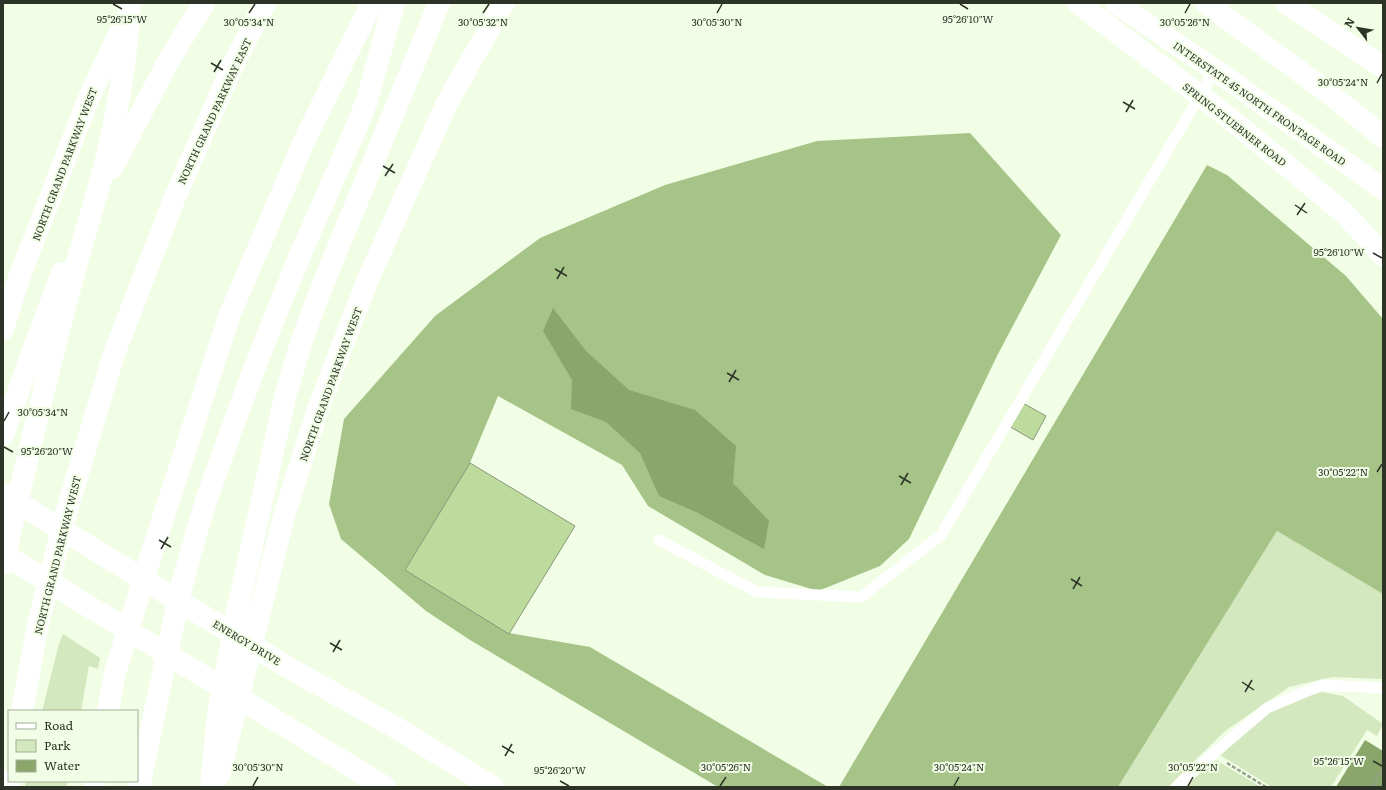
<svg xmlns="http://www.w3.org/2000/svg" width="1386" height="790" font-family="Literata,serif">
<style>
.green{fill:#d3e8be}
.forest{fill:#a7c488}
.water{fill:#8aa66b}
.building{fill:#bedb9e;stroke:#889679}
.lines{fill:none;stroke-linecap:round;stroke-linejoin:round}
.path{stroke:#97a18e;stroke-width:2.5;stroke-dasharray:4 2;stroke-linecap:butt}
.lane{stroke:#fff;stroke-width:11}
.secondary{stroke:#fff;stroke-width:22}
.highway{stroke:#fff;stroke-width:22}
.ticks{fill:none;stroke:#2d3327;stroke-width:1.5}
.labels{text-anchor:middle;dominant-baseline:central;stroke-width:4;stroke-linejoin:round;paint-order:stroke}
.street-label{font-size:10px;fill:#2d3327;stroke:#f1fee5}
.ticks-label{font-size:10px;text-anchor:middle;fill:#2d3327;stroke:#f1fee5;stroke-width:4;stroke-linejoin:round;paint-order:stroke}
</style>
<rect width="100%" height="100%" fill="#f1fee5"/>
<!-- green -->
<path class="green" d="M1277,531L1383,594V679L1332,677L1289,687L1225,731L1168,787H1118Z
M63,634L100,658L98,669L89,666L81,711H42L59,644Z
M1322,692L1343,696L1383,724L1377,736L1367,730L1331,787H1272L1220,755L1268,713L1296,699Z
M1216,760L1261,787H1186L1190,782Z
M26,781H68L66,787H25Z"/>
<!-- forest -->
<path class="forest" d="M970,133L1061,235L997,356L909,539L880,566L818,591L765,575L648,506L622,465L498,396L470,463L405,570L509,633L590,647L828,787H718L470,640L426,611L341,539L329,504L344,419L435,316L540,238L665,185L817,141Z
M1207,165L1227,175L1346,276L1383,319V594L1277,531L1118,787H839Z"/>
<!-- water -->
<path class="water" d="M553,308L586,351L629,390L695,410L736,446L733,483L769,521L764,549L696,512L659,496L640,453L606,422L571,409L572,380L543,331Z
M1365,740L1383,751V787H1336Z"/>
<!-- building -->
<path class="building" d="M1021,402L1046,416L1033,440L1007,425Z
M470,463L575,526L509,634L405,570Z"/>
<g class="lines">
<!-- path -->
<path class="path" d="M1227,763L1266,787
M1372,787L1383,768"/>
<!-- lane -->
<path class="lane" d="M659,540L757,592L861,597L941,535L1215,70
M1177,787L1185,778L1267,708L1322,685L1383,688"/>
<!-- secondary -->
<path class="secondary" d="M1078,3L1228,117L1344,213L1383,255
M1116,3L1215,70L1383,189
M3,329L19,278L90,95L129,13
M3,494L289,668L393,726L493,787
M3,554L385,787
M219,775L284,516L318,409L366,284L447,103L504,3"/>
<!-- highway -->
<path class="highway" d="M1206,3L1325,90L1383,137
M1286,3L1383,67
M112,168L169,60L204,3
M3,435L31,356L62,273
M3,564C25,468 47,372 73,277C83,239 95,202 105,164C118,111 127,57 130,3
M22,711L38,624L66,513L114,354L175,197L233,65L265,3
M108,711L115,673L152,552L230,314L306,137L372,3
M8,787L9,781
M94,787L95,781
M139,787L180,592L197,531L207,498L236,417L265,341L301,253L357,126L367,100L394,3
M211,787L218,714L237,612L286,393L302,340L323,284L439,3"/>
</g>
<!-- ticks -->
<path class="ticks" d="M113,4L122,9M960,4L968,9M249,13L255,4M483,13L489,4M717,13L722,4M1185,13L1190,4M211,63L223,70M214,72L221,60M1377,83L1382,74M1123,102L1135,109M1126,112L1133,100M383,166L395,173M385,176L393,164M1295,205L1307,213M1297,215L1305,203M1373,253L1382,258M555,269L567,276M557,279L564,267M727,373L739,380M729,382L736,370M4,421L9,412M4,447L13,452M1377,472L1382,464M899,476L911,483M901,485L908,473M159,540L171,547M161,549L168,537M1071,579L1082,586M1073,589L1080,577M330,643L342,650M333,652L340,640M1242,682L1254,690M1245,692L1252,680M502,746L514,753M505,756L512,744M1373,761L1382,766M560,781L569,786M253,786L258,777M720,786L726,777M954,786L959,777M1188,786L1193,777"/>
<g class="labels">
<!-- street labels -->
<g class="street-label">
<text transform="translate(1260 103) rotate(35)">INTERSTATE 45 NORTH FRONTAGE ROAD</text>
<text transform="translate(214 111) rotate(-65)">NORTH GRAND PARKWAY EAST</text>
<text transform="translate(1235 124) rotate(38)">SPRING STUEBNER ROAD</text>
<text transform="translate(64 164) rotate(-69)">NORTH GRAND PARKWAY WEST</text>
<text transform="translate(330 384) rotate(-70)">NORTH GRAND PARKWAY WEST</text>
<text transform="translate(57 555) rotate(-76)">NORTH GRAND PARKWAY WEST</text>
<text transform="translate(247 642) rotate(31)">ENERGY DRIVE</text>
</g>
</g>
<g class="ticks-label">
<text x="122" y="23">95°26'15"W</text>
<text x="968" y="23">95°26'10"W</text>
<text x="249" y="26">30°05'34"N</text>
<text x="483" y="26">30°05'32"N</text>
<text x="717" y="26">30°05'30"N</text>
<text x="1185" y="26">30°05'26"N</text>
<text x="1343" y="86">30°05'24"N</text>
<text x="1339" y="256">95°26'10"W</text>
<text x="43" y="416">30°05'34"N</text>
<text x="47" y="455">95°26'20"W</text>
<text x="1343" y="476">30°05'22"N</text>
<text x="1339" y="765">95°26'15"W</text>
<text x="258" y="771">30°05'30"N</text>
<text x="726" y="771">30°05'26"N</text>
<text x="959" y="771">30°05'24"N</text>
<text x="1193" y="771">30°05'22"N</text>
<text x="560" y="774">95°26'20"W</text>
</g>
<!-- border -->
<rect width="1386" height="790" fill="none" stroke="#2d3327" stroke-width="8"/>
<!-- legend -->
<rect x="8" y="710" width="130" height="72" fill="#f1fee5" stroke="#a3ad99"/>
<rect x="16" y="723" width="20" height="6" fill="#ffffff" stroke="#a3ad99"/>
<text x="44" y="730" font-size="12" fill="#2d3327">Road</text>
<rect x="16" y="740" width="20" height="12" fill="#d3e8be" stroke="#a3ad99"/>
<text x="44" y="750" font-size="12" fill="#2d3327">Park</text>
<rect x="16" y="760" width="20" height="12" fill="#8aa66b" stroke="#a3ad99"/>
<text x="44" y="770" font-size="12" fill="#2d3327">Water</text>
<!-- north arrow -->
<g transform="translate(1358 28) rotate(301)" stroke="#f1fee5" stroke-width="3" paint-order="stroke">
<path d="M0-3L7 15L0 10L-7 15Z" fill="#2d3327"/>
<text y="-6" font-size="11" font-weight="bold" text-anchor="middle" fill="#2d3327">N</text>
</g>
</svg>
